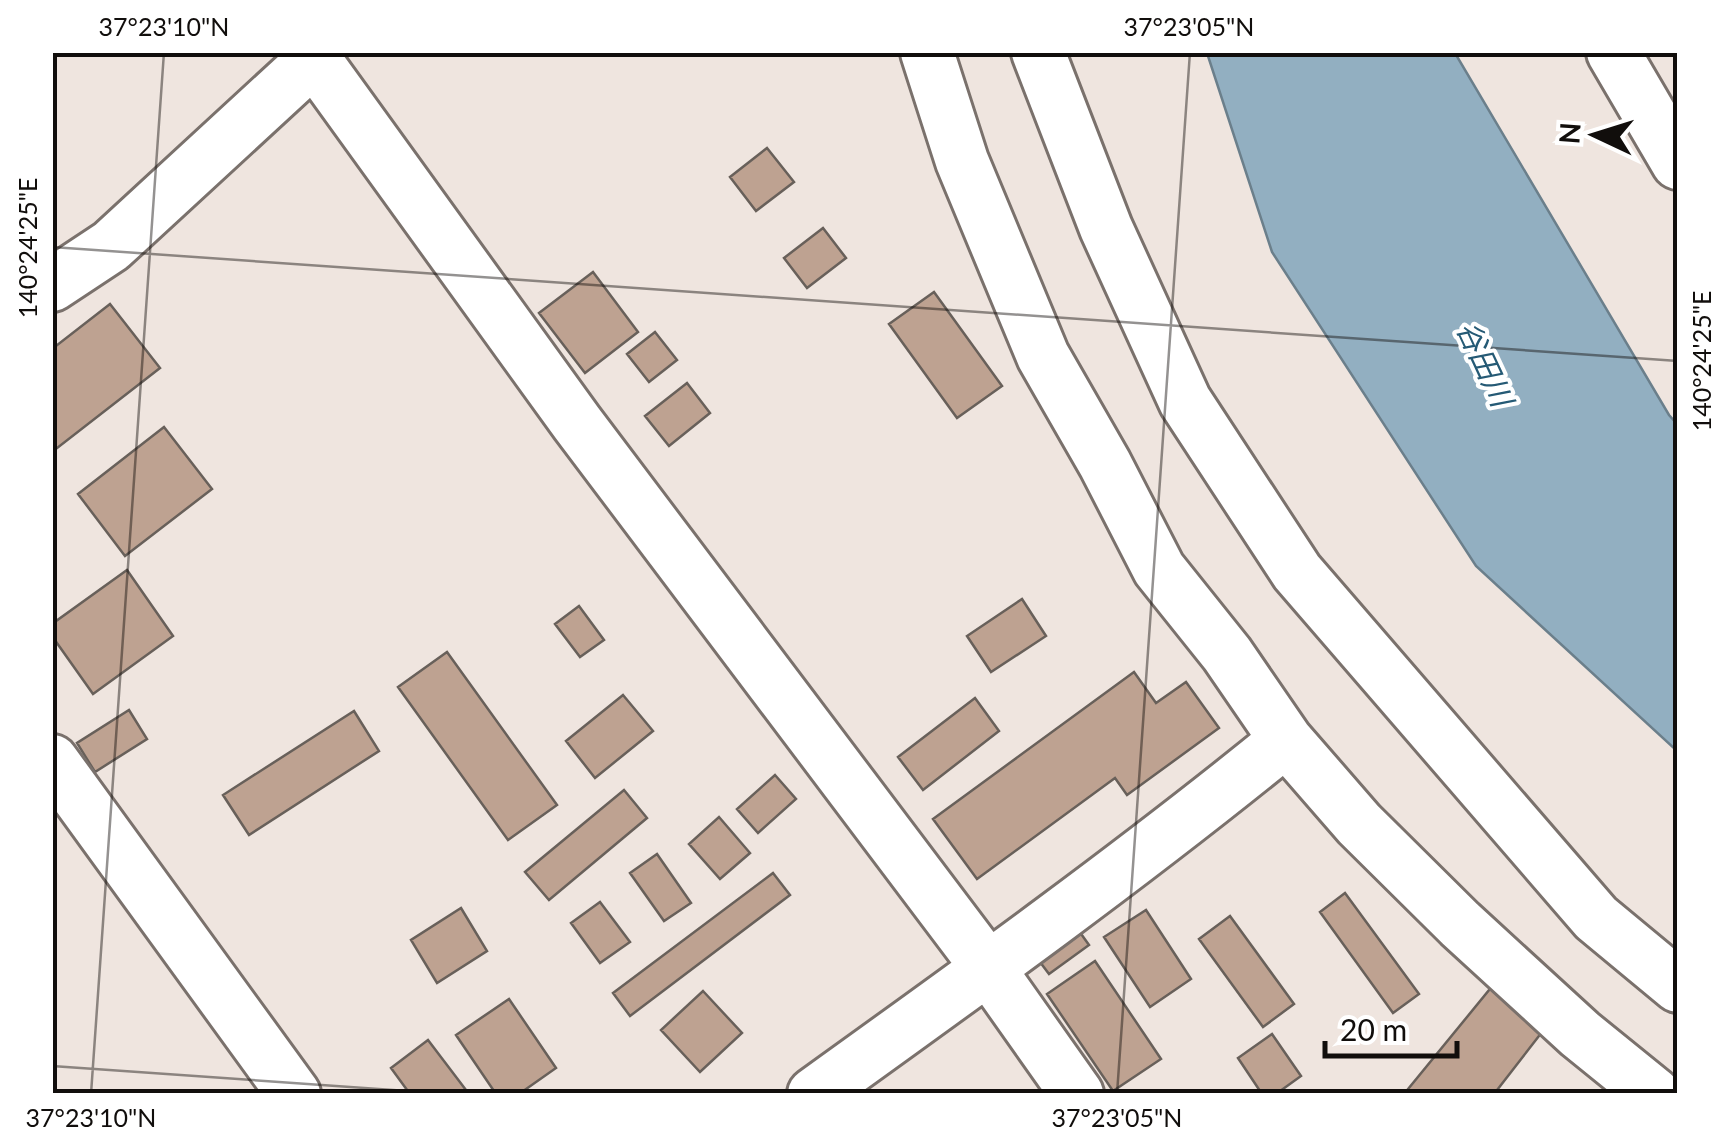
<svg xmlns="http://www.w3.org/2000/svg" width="1730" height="1146" font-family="Lato,'Noto Sans JP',sans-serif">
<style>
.water{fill:#92afc1;stroke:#6b7f8b;stroke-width:2.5}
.building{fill:#bea291;stroke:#68605a;stroke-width:2.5}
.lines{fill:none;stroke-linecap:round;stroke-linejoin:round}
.street-casing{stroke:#7a716c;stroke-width:58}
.street{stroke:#fff;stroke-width:52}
.ticks{fill:none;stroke:#110e0c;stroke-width:2.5;stroke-opacity:0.45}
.labels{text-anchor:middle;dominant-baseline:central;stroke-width:8;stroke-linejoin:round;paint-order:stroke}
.water-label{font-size:30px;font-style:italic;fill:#255a75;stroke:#fff}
.neatline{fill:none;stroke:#110e0c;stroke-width:4}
.ticks-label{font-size:25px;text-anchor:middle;fill:#110e0c}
</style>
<rect width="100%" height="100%" fill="#efe5df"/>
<!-- water -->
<path class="water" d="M1207,53H1455L1669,415L1677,424V751L1476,566L1272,252Z"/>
<!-- building -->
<path class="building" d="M767,148L794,182L756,211L730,177Z
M823,228L846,258L807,288L784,258Z
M593,272L638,332L585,373L539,313Z
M934,292L1002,386L957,418L889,324Z
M110,304L160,368L52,452V349Z
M655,332L677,360L649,382L627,354Z
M687,383L710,413L669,446L645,416Z
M164,427L212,489L125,556L78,494Z
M127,570L173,636L93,694L52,636V624Z
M1022,599L1046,636L991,672L967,636Z
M579,606L604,640L580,657L555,624Z
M447,652L557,805L508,840L398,687Z
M1134,672L1156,703L1186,682L1219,728L1127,795L1115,778L977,879L933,819Z
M623,695L653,731L595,778L566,741Z
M975,698L999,731L923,790L898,757Z
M129,710L147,739L95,772L77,743Z
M354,711L379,751L249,835L223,795Z
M775,775L796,799L758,833L737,809Z
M624,790L647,818L549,900L525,872Z
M719,817L750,853L720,879L689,844Z
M657,854L691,903L664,921L630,873Z
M773,873L790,895L630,1016L613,993Z
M1345,893L1419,994L1393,1013L1320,912Z
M600,902L630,942L600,963L571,923Z
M461,908L487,951L437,983L411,940Z
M1146,910L1191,979L1150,1007L1104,937Z
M1230,916L1294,1004L1263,1027L1199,939Z
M1069,917L1089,945L1049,974L1028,946Z
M1095,961L1161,1059L1113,1091L1047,994Z
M1494,984L1549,1023L1494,1094H1404Z
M703,991L742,1033L700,1072L661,1030Z
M509,999L556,1068L519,1094H496L456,1035Z
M1272,1034L1301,1076L1276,1094H1262L1238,1058Z
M428,1040L469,1094H410L391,1068Z"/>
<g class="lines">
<defs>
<path id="street" d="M927,52L962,161L1043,356L1105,464L1159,569L1227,654L1286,740L1359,824L1460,924L1580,1034L1654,1094
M1038,52L1106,228L1185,401L1297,572L1596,918L1678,986
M1613,52L1678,163
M52,285L111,246L314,59L577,423L988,968L1077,1094
M52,761L294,1094
M814,1094C974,979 1134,864 1286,740"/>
</defs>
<!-- street casing -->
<use href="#street" class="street-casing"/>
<!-- street -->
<use href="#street" class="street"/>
</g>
<!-- ticks -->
<path class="ticks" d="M52,247L1678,361M52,1066L450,1094M91,1094L164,52M1117,1094L1190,52"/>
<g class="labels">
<!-- water labels -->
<g class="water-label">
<text transform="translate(1486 363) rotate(65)">谷田川</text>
</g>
</g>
<!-- border -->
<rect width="1730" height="1146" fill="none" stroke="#ffffff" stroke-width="110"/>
<!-- north arrow -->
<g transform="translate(1595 135) rotate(274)" stroke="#ffffff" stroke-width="8" paint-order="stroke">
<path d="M0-8L18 38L0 25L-18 38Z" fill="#110e0c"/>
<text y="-15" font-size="28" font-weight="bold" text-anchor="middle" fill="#110e0c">N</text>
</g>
<!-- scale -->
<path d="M1325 1041v15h132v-15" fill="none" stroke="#110e0c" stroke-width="5"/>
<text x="1340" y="1041" font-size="30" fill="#110e0c" stroke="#ffffff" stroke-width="8" paint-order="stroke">20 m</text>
<rect x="55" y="55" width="1620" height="1036" class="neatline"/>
<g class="ticks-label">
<text x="164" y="36">37°23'10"N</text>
<text x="1189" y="36">37°23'05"N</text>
<text transform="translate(28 248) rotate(-90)" y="9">140°24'25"E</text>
<text transform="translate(1702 361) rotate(-90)" y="9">140°24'25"E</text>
<text x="91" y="1127">37°23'10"N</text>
<text x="1117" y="1127">37°23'05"N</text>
</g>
</svg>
